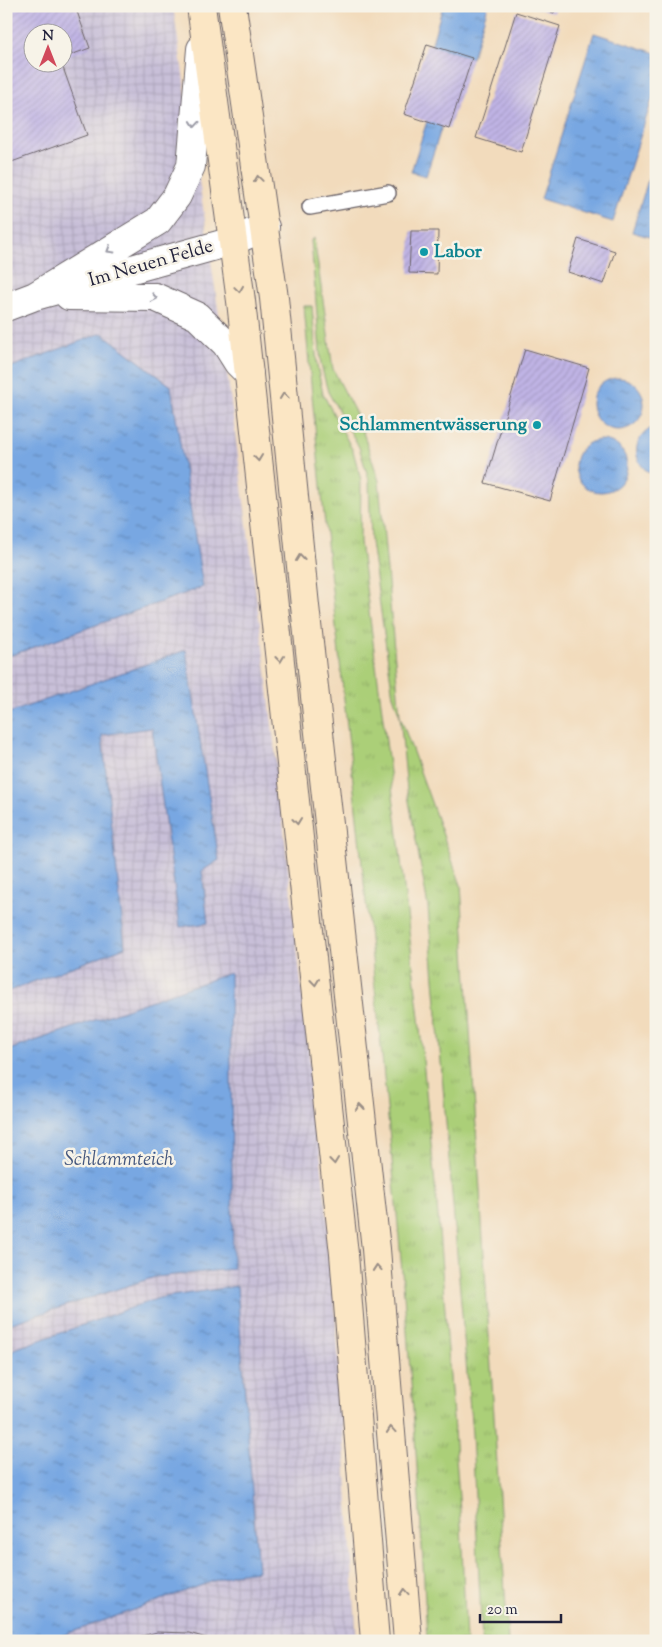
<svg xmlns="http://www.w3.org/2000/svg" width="662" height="1647" font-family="'Sorts Mill Goudy',serif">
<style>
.industrial{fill:url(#industrial-grid);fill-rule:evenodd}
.grass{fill:url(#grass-tufts);stroke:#66785a}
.water{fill:url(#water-ripples);stroke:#4d648e}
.building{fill:url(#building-hatch)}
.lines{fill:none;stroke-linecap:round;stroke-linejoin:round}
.service-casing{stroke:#6b6368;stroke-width:18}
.minor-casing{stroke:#6b6368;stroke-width:30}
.secondary-casing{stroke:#6b6368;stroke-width:30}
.service{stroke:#fff;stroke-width:15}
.minor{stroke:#fff;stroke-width:28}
.secondary{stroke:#fbe6c4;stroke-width:28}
.oneway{stroke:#9c9ca7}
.oneway2{stroke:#998e86}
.culture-dot{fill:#0f9aa8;stroke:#f7f3e8;stroke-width:2}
.labels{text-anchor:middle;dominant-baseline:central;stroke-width:5;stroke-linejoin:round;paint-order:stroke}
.culture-label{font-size:19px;font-weight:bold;fill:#0d838f;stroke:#f7f3e8;text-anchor:start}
.street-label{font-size:19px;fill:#22223b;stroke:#f7f3e8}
.water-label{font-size:20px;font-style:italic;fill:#44577e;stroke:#f7f3e8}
</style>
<defs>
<pattern id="industrial-grid" width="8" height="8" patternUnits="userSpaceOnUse" patternTransform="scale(1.25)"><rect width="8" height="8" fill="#c8bfd8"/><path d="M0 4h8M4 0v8" fill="none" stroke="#aca4ba"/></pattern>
<pattern id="grass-tufts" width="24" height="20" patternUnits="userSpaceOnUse" patternTransform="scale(1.25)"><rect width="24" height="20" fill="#abcf78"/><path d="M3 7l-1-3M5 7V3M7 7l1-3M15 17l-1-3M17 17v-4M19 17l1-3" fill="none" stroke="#93b169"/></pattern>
<pattern id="water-ripples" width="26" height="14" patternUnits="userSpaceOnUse" patternTransform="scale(1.25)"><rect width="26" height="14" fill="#78a7e2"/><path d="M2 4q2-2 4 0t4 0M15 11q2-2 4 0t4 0" fill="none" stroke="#6288b8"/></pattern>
<pattern id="building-hatch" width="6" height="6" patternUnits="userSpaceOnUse" patternTransform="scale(1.25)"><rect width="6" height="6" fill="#c0b4e5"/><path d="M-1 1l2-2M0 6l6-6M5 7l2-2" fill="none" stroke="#a59ac5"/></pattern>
</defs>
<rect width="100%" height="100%" fill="#f7f3e8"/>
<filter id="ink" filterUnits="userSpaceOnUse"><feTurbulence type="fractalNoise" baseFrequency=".02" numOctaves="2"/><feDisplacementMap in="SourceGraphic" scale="10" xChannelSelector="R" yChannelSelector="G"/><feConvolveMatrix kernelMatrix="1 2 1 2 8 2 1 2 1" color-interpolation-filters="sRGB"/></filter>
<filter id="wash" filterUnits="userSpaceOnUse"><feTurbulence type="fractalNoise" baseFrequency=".0096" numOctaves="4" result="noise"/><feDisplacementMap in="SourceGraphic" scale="20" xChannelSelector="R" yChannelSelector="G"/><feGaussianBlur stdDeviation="1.12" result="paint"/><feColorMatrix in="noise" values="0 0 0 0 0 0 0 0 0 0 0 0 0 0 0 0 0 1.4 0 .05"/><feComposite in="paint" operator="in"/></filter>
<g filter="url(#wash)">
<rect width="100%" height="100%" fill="#f2dbbc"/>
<!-- industrial -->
<path class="industrial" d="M6,6H173L224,348L266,671L332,1257L357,1641H6ZM32,32H62V62H32Z"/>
<!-- grass -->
<path class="grass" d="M314,238L333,369L359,420L379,481L400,716L461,885L508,1641H482L472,1434L428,907L407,790L400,716L393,696L371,542L369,480L359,447L328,392L321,365L311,240Z
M304,306H312L317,366L323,394L353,451L361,480L360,542L397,826L419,1018L438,1216L461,1524L466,1641H427C414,1363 386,1085 356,809C338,641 318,474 304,306Z"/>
<!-- water -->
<path class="water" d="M443,6H488L472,58L431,46Z
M594,33L656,53V87L613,222L541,199Z
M427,121L442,126L426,176L411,172Z
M656,154V239L632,232Z
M102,333L171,386L203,587L6,657V369Z
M592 404a26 26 0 1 1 52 0a26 26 0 1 1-52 0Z
M656,426V476C630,466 630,436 656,426Z
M575 466a26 26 0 1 1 52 0a26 26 0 1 1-52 0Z
M186,650L219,860L202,871L208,923L180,927L152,728L102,735L125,947L6,992V714Z
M230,973L233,1269L155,1277L6,1325V1051Z
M237,1286L258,1571L233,1574L47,1641H6V1352L159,1298Z"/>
<g id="blocks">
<!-- building -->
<path class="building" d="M6,6H75L90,48L62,58V32H32V62H61L87,135L6,164Z
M531,6H556L554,13Z
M516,12L560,26L521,152L476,138Z
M427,44L472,58L449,129L404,114Z
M411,231H438L437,274L409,273Z
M578,239L615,251L604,284L568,272Z
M525,349L589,368L550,501L485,483Z
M157,1632L189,1633L217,1641H123Z"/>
</g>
</g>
<g filter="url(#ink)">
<use href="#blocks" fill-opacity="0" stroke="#6b6368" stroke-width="1"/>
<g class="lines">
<defs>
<path id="service" d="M310,207L388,193"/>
<path id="minor" d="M35,296L158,221L177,196L191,166L201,49
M69,296L155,297L197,316L226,344L238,363L249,374
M6,307L35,296L233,241L265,227"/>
<path id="secondary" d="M201,6L241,301L344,1254L375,1641
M232,6L274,298L305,606L376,1249L408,1641"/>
</defs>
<!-- service casing -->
<use href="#service" class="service-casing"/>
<!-- minor casing -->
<use href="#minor" class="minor-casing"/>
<!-- secondary casing -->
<use href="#secondary" class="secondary-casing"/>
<!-- service -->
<use href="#service" class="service"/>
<!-- minor -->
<use href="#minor" class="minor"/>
<!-- secondary -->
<use href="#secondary" class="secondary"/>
</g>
<!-- one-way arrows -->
<defs><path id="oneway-chevron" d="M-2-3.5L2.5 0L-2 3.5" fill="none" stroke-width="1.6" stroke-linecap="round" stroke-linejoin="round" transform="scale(1.25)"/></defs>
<g class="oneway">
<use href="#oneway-chevron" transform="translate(195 124) rotate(95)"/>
<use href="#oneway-chevron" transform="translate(110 250) rotate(149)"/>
<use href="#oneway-chevron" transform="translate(154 298) rotate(11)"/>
</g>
<g class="oneway2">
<use href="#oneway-chevron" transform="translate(258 179) rotate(-98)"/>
<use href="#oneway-chevron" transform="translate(239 289) rotate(82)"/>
<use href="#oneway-chevron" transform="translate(284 396) rotate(-96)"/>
<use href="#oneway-chevron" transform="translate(258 458) rotate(84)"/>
<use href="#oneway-chevron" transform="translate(300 558) rotate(-96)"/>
<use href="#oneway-chevron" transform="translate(280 659) rotate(84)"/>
<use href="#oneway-chevron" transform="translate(297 821) rotate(84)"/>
<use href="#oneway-chevron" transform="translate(315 982) rotate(84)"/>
<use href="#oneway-chevron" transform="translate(360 1107) rotate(-96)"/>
<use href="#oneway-chevron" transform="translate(334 1161) rotate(84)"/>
<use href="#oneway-chevron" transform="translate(377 1268) rotate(-95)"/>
<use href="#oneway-chevron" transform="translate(391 1430) rotate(-95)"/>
<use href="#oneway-chevron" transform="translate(404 1592) rotate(-95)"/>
</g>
</g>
<!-- markers -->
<g class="culture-dot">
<circle cx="424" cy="252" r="5"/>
<circle cx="537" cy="425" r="5"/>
</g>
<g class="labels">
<!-- culture labels -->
<g class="culture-label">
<text x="434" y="252">Labor</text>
<text x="527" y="425" text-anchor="end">Schlammentwässerung</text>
</g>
<!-- street labels -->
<g class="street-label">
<text transform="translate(151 264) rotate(-16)">Im Neuen Felde</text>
</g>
<!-- water labels -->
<g class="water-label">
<text x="119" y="1160">Schlammteich</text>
</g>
</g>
<!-- margin -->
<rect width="662" height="1647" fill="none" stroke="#f7f3e8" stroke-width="25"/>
<!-- north arrow -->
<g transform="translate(48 48)"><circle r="24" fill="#f7f3e8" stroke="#a29fa3"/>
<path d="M0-4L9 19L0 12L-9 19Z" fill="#d1495b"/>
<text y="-8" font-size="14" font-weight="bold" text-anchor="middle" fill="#22223b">N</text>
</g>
<!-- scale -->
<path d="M480 1614v8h81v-8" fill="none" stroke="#22223b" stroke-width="2.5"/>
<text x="487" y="1614" font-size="15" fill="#22223b" stroke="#f7f3e8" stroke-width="4" paint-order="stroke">20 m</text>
</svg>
